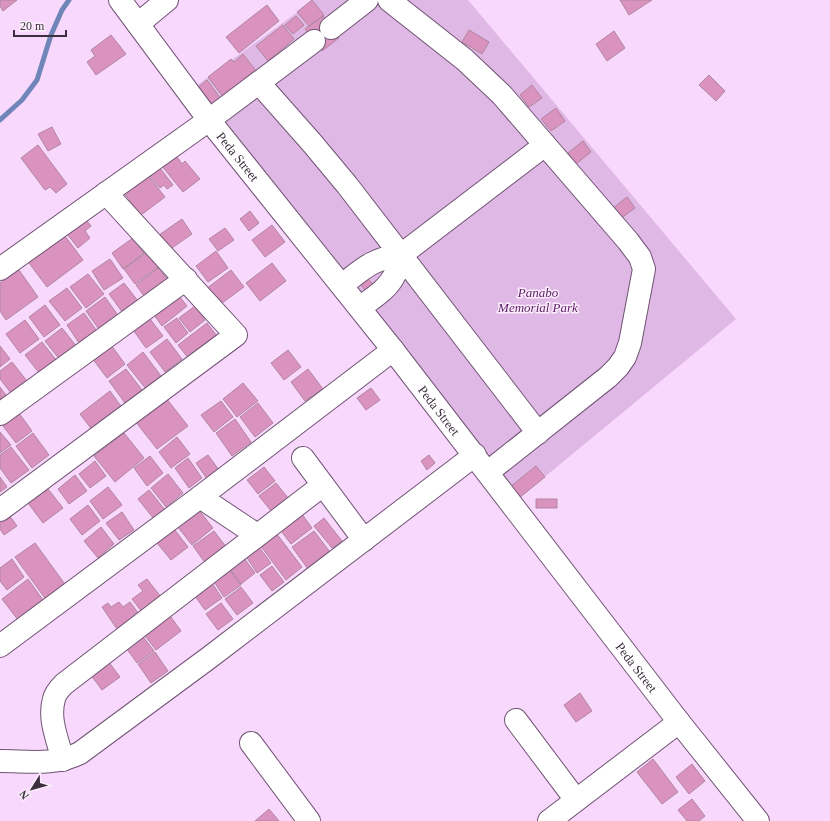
<svg xmlns="http://www.w3.org/2000/svg" width="830" height="821" font-family="Georgia,serif">
<style>
.green{fill:#e0b8e5}
.lines{fill:none;stroke-linecap:round;stroke-linejoin:round}
.stream{stroke:#7186b8;stroke-width:5}
.building{fill:#da93bf;stroke:#b0869f}
.minor-casing{stroke:#705474;stroke-width:24}
.minor{stroke:#fff;stroke-width:22}
.labels{text-anchor:middle;dominant-baseline:central;stroke-width:3;stroke-linejoin:round;paint-order:stroke}
.street-label{font-size:13px;fill:#3b2e3d;stroke:#fbedfc}
.park-label{font-size:13px;font-style:italic;fill:#5c1c65;stroke:#fbedfc}
</style>
<rect width="100%" height="100%" fill="#f9d8fd"/>
<!-- green -->
<path class="green" d="M314,0H468L736,319L518,499L192,89Z"/>
<g class="lines">
<!-- stream -->
<path class="stream" d="M0,120L22,100L37,80L51,35L62,10L69,0"/>
</g>
<!-- building -->
<path class="building" d="M0,0H17L3,11L0,6Z
M312,0L324,15L309,26L297,12Z
M620,0H652L629,15Z
M267,5L279,21L239,53L226,37Z
M296,16L304,25L293,34L285,25Z
M323,16L339,38L322,51L305,29Z
M283,25L294,39L268,61L256,46Z
M469,30L489,42L482,54L462,42Z
M614,31L625,48L607,61L596,44Z
M111,35L126,54L96,75L87,62L95,56L91,50Z
M243,54L260,76L227,102L208,77L231,59L234,62Z
M709,75L725,91L716,101L699,85Z
M207,80L224,103L212,112L195,90Z
M532,85L542,98L529,107L520,95Z
M556,108L565,121L551,131L541,119Z
M52,127L61,144L48,151L38,134Z
M583,141L591,152L576,164L568,153Z
M38,145L67,184L56,193L50,187L45,190L21,158Z
M175,154L182,164L185,161L200,179L183,192L161,165Z
M160,168L173,185L167,189L164,185L160,188L150,176Z
M147,174L165,197L141,215L123,192Z
M627,197L635,208L620,219L612,209Z
M250,211L259,223L249,231L240,219Z
M83,216L91,226L85,231L90,238L78,248L64,230Z
M182,219L192,234L169,250L159,235Z
M272,225L285,242L265,257L252,240Z
M225,228L234,240L218,251L209,239Z
M62,232L83,260L47,287L26,259Z
M133,238L144,253L123,269L112,253Z
M216,251L228,268L208,282L196,266Z
M147,252L158,267L135,284L124,269Z
M110,259L123,278L104,290L92,271Z
M272,263L286,281L260,301L246,283Z
M158,268L170,282L147,300L136,285Z
M19,270L38,297L6,320L0,311V283Z
M231,270L244,287L218,306L206,289Z
M88,274L104,294L86,308L70,287Z
M368,279L376,287L368,294L361,285Z
M124,283L138,301L123,313L109,294Z
M67,288L82,308L65,321L49,301Z
M176,292L187,306L162,326L151,311Z
M105,297L122,321L103,335L86,311Z
M45,305L60,325L44,337L29,317Z
M195,306L205,320L190,332L179,318Z
M84,313L99,334L81,346L67,325Z
M147,315L163,336L146,348L131,327Z
M177,318L188,333L176,343L164,327Z
M25,320L39,339L20,353L6,334Z
M207,323L217,336L189,359L178,345Z
M62,328L77,347L60,360L45,341Z
M167,339L182,359L165,372L150,352Z
M42,342L57,361L40,374L25,355Z
M111,345L125,364L107,378L92,358Z
M0,346L10,359L0,367Z
M288,350L301,367L284,380L271,363Z
M143,352L161,376L146,389L127,365Z
M12,362L27,381L11,393L0,379V371Z
M126,369L142,390L125,403L109,381Z
M308,369L323,389L305,401L291,382Z
M243,383L258,401L237,417L223,399Z
M0,387L6,395L0,400Z
M371,388L380,400L366,410L357,398Z
M110,391L123,409L93,431L80,414Z
M166,398L188,426L157,449L135,421Z
M221,401L233,417L214,432L201,415Z
M258,403L273,423L255,437L240,417Z
M16,409L32,431L16,443L0,422Z
M235,419L251,442L232,456L216,433Z
M0,432L11,445L0,453Z
M33,433L49,455L32,468L16,446Z
M124,433L144,458L115,482L94,456Z
M177,437L190,454L171,468L159,452Z
M11,447L29,470L11,483L0,468V455Z
M208,455L219,470L207,479L196,463Z
M429,455L435,463L427,470L421,461Z
M150,456L163,473L147,486L134,468Z
M188,458L202,478L189,488L175,468Z
M95,461L106,476L90,488L79,474Z
M536,466L545,477L519,498L510,487Z
M264,467L275,481L258,494L247,480Z
M168,474L183,493L166,507L151,488Z
M75,475L87,491L69,504L58,489Z
M0,477L7,487L0,492Z
M276,483L289,499L272,512L259,496Z
M108,487L122,505L103,519L90,501Z
M48,489L63,508L43,523L28,503Z
M149,490L165,510L154,519L138,499Z
M536,499H557V508H536Z
M88,505L100,521L82,535L70,519Z
M198,509L213,528L192,545L177,526Z
M299,510L312,528L291,544L278,527Z
M7,512L17,526L4,535L0,529V517Z
M122,512L134,530L119,540L106,523Z
M324,518L342,541L332,548L314,526Z
M101,527L114,544L98,558L84,541Z
M174,529L188,547L171,560L157,543Z
M273,529L302,567L286,580L257,541Z
M214,531L227,548L206,564L193,546Z
M314,531L330,552L308,569L292,547Z
M35,543L67,587L47,601L15,557Z
M256,543L271,563L257,573L243,552Z
M241,554L255,573L241,584L227,565Z
M12,559L24,577L7,590L0,581V568Z
M227,566L241,585L224,597L211,577Z
M272,566L284,582L272,591L260,575Z
M28,579L43,600L18,620L2,599Z
M147,579L161,597L142,612L132,599L143,591L138,585Z
M210,580L222,598L205,610L192,592Z
M241,587L253,603L237,615L225,599Z
M119,602L123,607L130,602L139,614L117,629L102,607L108,603L111,607Z
M221,603L233,619L218,630L206,614Z
M168,613L181,631L156,650L142,632Z
M141,634L154,651L137,663L124,645Z
M155,652L168,671L151,683L138,664Z
M108,661L120,677L102,690L90,674Z
M580,693L592,711L576,722L564,705Z
M653,759L678,792L662,804L637,772Z
M692,764L705,781L689,794L676,777Z
M692,799L705,816L699,821H687L678,810Z
M269,809L279,821H255Z"/>
<g class="lines">
<defs>
<g id="minor">
<path id="s1" d="M120,0L209,120L393,350L679,722L758,821"/>
<path d="M389,0L465,60L502,95L628,241L640,257L644,269L630,343L625,357L618,367L608,377L488,472"/>
<path d="M138,24L167,0"/>
<path d="M331,28L367,0"/>
<path d="M259,83L312,143L347,185L538,433"/>
<path d="M0,269L209,120L314,41"/>
<path d="M342,285C364,268 372,259 401,255L545,145"/>
<path d="M360,308C372,298 387,290 394,276C398,270 399,262 401,255"/>
<path d="M0,414L186,279"/>
<path d="M303,458L364,540"/>
<path d="M200,497L257,535"/>
<path d="M0,510L236,335L106,193"/>
<path d="M0,646L200,497L393,350"/>
<path d="M516,720L576,800"/>
<path d="M251,743L309,821"/>
<path d="M63,760C58,741 48,719 54,699C55,693 60,688 64,684L323,485"/>
<path d="M0,761C27,761 55,766 80,753L210,657L475,455"/>
<path d="M549,821L679,722"/>
</g>
</defs>
<!-- minor casing -->
<use href="#minor" class="minor-casing"/>
<!-- minor -->
<use href="#minor" class="minor"/>
</g>
<g class="labels">
<!-- street labels -->
<g class="street-label">
<text stroke="none"><textPath href="#s1" startOffset="196">Peda Street</textPath></text>
<text stroke="none"><textPath href="#s1" startOffset="520">Peda Street</textPath></text>
<text stroke="none"><textPath href="#s1" startOffset="844">Peda Street</textPath></text>
</g>
<!-- park labels -->
<g class="park-label">
<text x="538" y="292">Panabo<tspan x="538" dy="15">Memorial Park</tspan></text>
</g>
</g>
<!-- north arrow -->
<g transform="translate(32 789) rotate(233)" stroke="#fbedfc" stroke-width="3" paint-order="stroke">
<path d="M0-3L7 15L0 10L-7 15Z" fill="#3b2e3d"/>
<text y="-6" font-size="11" font-weight="bold" text-anchor="middle" fill="#3b2e3d">N</text>
</g>
<!-- scale -->
<path d="M14 30v6h52v-6" fill="none" stroke="#3b2e3d" stroke-width="2"/>
<text x="20" y="30" font-size="12" fill="#3b2e3d" stroke="#fbedfc" stroke-width="3" paint-order="stroke">20 m</text>
</svg>
